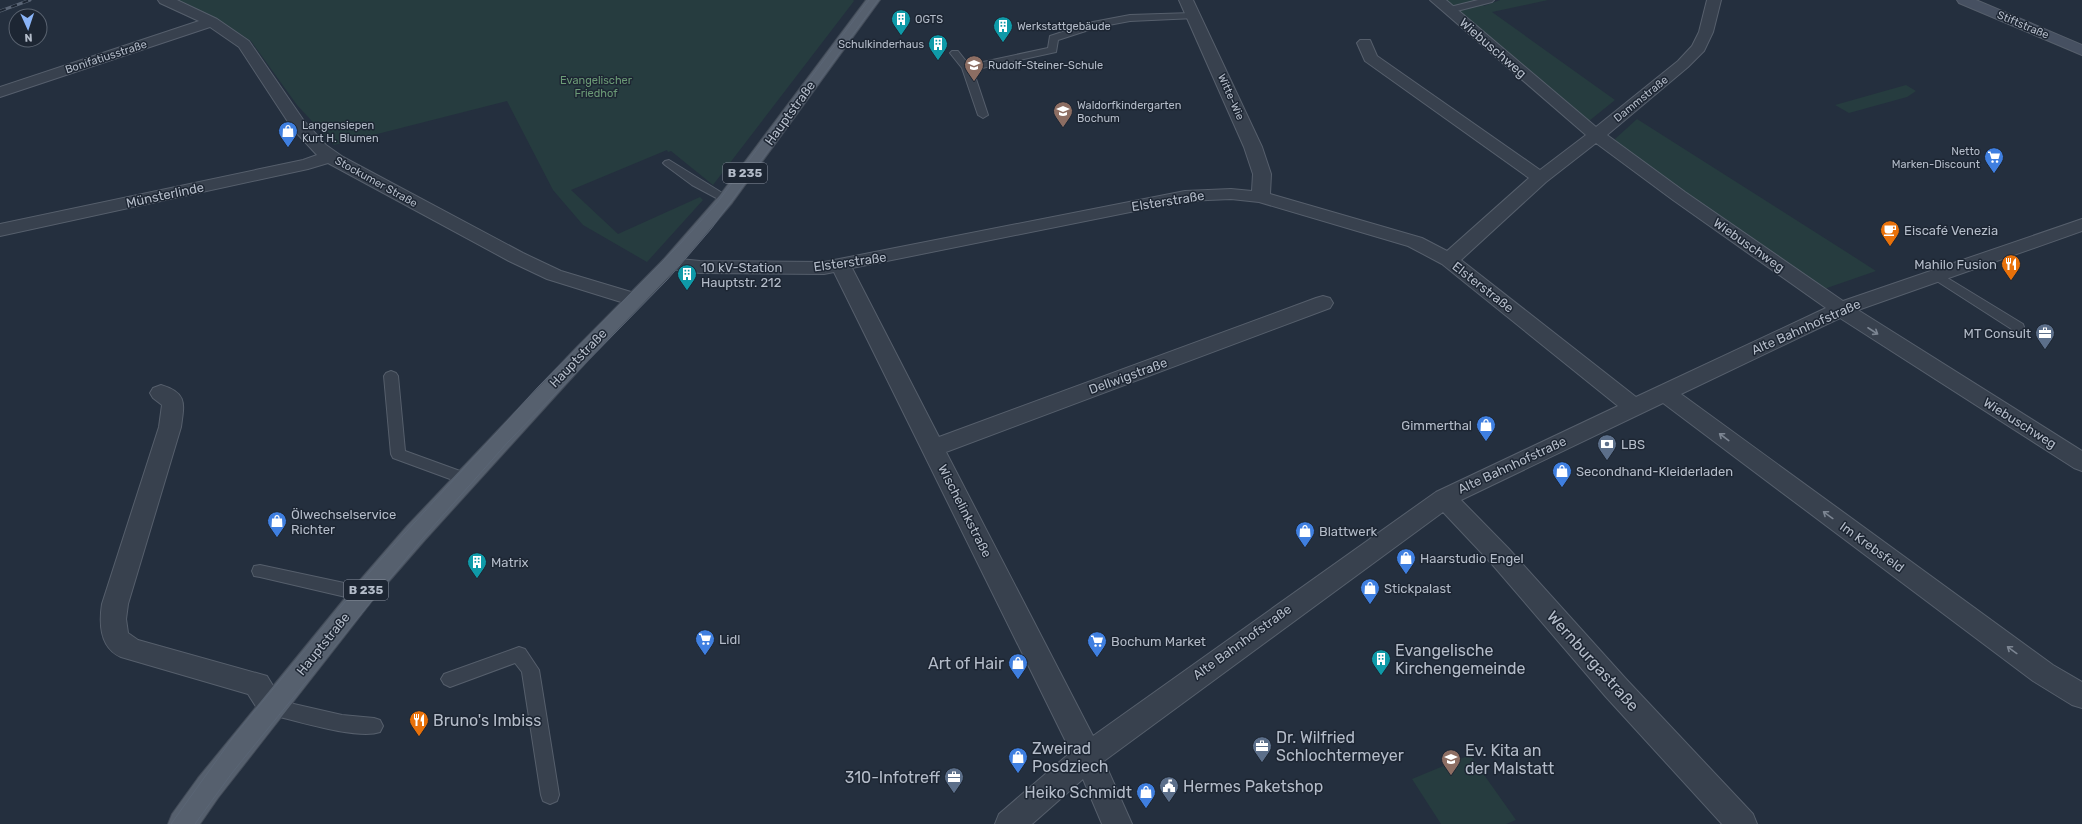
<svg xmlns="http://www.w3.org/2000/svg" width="2082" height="824" font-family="Rubik,sans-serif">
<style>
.green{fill:#263c3f}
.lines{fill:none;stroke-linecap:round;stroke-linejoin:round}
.lane-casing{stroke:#565f6c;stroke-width:2}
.street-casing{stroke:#565f6c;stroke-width:2}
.secondary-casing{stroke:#565f6c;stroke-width:2}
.primary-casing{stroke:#414a57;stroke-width:2}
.lane{fill:#38414e;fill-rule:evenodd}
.street{fill:#38414e;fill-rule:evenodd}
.secondary{fill:#465061;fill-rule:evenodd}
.primary{fill:#56606e;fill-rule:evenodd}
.tram{stroke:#5a6575;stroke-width:1}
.rail-casing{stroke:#5a6575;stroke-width:3}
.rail{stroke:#1d2633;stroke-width:2;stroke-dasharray:6;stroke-linecap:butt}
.oneway{stroke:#7c8592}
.labels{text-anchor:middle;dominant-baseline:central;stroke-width:3;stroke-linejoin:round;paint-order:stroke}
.far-poi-label{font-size:11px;fill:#b4bcc9;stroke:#1d2633;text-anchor:start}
.far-street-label{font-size:11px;fill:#b4bcc9;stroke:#1d2633}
.far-park-label{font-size:11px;fill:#6b9a76;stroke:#1d2633}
.shield{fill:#1d2633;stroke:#878f9c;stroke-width:1}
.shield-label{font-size:12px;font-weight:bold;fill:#b4bcc9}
.street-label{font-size:13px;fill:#b4bcc9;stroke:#1d2633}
.poi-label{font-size:13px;fill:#b4bcc9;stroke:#1d2633;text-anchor:start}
.near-poi-label{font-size:16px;fill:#b4bcc9;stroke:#1d2633;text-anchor:start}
.near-street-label{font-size:16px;fill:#b4bcc9;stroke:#1d2633}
</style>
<rect width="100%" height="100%" fill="#242f3e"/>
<!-- green -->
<path class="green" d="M177,0H853L854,1L713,185L671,151L668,152L667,150L571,190L618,234L700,197L703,200L647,262L583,225L553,190L507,101L334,145L297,105L251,41L218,20Z
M1444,0H1477L1484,6L1500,0H1548L1492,12L1615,100L1589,121Z
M1906,85L1916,91L1907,97L1849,113L1835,105Z
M1637,119L1848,253L1876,271L1824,289L1747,238L1617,145L1615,139Z
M1470,755L1516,820L1506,824H1441L1412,779Z"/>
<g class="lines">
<defs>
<path id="lane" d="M1478,0H1494L1492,2L1449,13L1444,10L1446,8Z
M1192,13L1195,14V18L1130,21L1098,27L1058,40L1056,52L973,70L988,115L983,118L978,115L962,68L950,53L952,51H958L969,65L1048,48L1050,36L1093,22L1130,15Z
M669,160L732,199L726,202L722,201L692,185L665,165L663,163L665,161Z
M1936,271L2023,324L2024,327L2023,330H2013L1932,278L1930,275Z
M391,371L396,373L398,376L405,451L471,475L473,479L471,483L466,485L461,483L393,458L391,454L384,376L386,373Z
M260,565L363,587L369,589L371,594L369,599L363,601L260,577L254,576L252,571L254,566Z
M519,647L525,649L539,670L559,795L557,801L550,804L543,801L541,795L522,672L515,663L450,687L444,684L441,679L444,674Z
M272,699L342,715L374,718L380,720L383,726L380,732C358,740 297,721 272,715L266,713L263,707L266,701Z"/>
<path id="street" d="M158,0H177L217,19L249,41L304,121L326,145L343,157L523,253L561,271L641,295L644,300L641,305L634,306L547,279L509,261L328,163L308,169L0,236V224L303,160L317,155L292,128L239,47L210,27L0,97V87L199,21L160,3Z
M1179,0H1193L1262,147L1271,174L1270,194L1422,238L1447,251L1529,178L1365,61L1357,43L1360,40H1370L1377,56L1540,170L1586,135L1430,0H1446L1596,127L1678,61L1692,46L1699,32L1707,0H1721L1713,32L1704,51L1688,67L1607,135L1685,192L1843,301L2082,219V231L1858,310L2082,451V471L2074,468L1840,318L1681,394L2053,665L2082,682V708L2072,705L2033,681L1663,403L1461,500L1509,549L1626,679L1753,814L1757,824H1722L1606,697L1491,563L1443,512L1104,761L1132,824H1102L1083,779L1032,824H995L999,814L1071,752L834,272L824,274L700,273L663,268L660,264L663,260L670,258L700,261L824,262L1185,191L1231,189L1252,191L1253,174L1244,147ZM1596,143L1673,200L1826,308L1636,397L1461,260L1546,182ZM1231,199L1259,202L1408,246L1442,264L1618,406L1436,492L1093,736L946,452L1330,308L1333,303L1330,298L1323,296L1316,298L939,437L852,268L1185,201Z
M161,385C188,393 184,404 181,427L128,604L126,619L128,633L138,640L267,676L286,707L282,716L272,719L262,716L248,694L121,657C100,648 99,624 102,604L159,427L162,405L153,398L150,393L153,388Z"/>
<path id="secondary" d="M1957,0H1976L2082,45V55L1959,3Z"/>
<path id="primary" d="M866,0H880L732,203L677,268L589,359L425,540L372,601L218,798L200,824H168L172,814L198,778L354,587L407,526L575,349L663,260L720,195Z"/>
</defs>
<!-- lane casing -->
<use href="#lane" class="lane-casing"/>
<!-- street casing -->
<use href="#street" class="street-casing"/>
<!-- secondary casing -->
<use href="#secondary" class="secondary-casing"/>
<!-- primary casing -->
<use href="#primary" class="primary-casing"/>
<!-- lane -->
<use href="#lane" class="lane"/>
<!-- street -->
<use href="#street" class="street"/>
<!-- secondary -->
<use href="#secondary" class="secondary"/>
<!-- primary -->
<use href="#primary" class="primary"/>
<!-- tram -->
<path class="tram" d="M171,824L234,736L374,567L539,386L679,245L717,203L869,0
M195,824L232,773L422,539L508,442L667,280L711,229L878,0"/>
<defs>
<path id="rail" d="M0,11L30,0"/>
</defs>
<!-- rail casing -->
<use href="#rail" class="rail-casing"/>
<!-- rail -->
<use href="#rail" class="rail"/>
</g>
<!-- one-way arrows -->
<defs><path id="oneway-shaft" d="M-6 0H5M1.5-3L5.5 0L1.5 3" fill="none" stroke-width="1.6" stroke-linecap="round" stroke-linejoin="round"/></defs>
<g class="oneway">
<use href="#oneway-shaft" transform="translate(1873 331) rotate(33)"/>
<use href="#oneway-shaft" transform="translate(1724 437) rotate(-143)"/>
<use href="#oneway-shaft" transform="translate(1828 515) rotate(-144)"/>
<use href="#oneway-shaft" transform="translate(2012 650) rotate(-144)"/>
</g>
<!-- icons -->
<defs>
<symbol id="building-pin" viewBox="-11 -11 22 30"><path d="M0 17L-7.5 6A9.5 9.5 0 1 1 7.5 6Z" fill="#0f9aa8" stroke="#1d2633"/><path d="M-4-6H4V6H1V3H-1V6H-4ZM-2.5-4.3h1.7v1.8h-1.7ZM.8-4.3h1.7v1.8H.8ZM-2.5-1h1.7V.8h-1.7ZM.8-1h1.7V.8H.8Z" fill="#fff"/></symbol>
<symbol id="school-pin" viewBox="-11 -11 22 30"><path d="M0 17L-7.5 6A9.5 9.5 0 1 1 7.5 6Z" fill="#8d6e63" stroke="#1d2633"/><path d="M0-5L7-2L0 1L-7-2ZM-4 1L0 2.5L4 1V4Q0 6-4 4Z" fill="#fff"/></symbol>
<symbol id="shop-pin" viewBox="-11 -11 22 30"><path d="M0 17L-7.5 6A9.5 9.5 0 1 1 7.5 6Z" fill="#3f7fe0" stroke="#1d2633"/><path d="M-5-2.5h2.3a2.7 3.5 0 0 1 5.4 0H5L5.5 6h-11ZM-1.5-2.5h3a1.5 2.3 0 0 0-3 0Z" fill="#fff"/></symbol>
<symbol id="supermarket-pin" viewBox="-11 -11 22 30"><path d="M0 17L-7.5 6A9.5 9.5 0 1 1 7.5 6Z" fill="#3f7fe0" stroke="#1d2633"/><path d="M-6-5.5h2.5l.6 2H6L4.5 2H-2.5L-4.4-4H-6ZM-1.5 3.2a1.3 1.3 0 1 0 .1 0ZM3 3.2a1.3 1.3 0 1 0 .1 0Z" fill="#fff"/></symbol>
<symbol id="cafe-pin" viewBox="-11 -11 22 30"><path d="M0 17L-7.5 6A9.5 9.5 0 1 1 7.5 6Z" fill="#e8710a" stroke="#1d2633"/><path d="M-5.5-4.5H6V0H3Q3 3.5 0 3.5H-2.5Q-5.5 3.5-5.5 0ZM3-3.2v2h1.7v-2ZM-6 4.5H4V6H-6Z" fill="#fff"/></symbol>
<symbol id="restaurant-pin" viewBox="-11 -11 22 30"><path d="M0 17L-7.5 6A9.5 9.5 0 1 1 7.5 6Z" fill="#e8710a" stroke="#1d2633"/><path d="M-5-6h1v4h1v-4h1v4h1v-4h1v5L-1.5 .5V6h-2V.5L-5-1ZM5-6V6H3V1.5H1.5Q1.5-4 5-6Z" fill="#fff"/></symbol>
<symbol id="office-pin" viewBox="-11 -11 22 30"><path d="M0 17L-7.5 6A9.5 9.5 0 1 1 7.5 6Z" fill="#5c6f8a" stroke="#1d2633"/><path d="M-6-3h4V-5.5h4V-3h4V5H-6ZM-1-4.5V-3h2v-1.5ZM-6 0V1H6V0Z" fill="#fff"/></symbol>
<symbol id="bank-pin" viewBox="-11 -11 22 30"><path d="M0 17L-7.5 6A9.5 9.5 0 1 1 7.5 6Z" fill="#5c6f8a" stroke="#1d2633"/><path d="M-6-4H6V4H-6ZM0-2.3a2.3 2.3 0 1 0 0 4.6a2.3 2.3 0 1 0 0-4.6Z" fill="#fff"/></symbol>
<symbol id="civic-pin" viewBox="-11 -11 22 30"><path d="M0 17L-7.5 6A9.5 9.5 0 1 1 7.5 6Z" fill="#5c6f8a" stroke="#1d2633"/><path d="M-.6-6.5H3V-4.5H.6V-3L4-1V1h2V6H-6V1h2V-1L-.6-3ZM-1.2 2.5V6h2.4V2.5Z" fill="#fff"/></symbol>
</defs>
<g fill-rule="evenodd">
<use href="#building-pin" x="890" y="8" width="22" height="30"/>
<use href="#building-pin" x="992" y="15" width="22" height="30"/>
<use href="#building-pin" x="927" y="33" width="22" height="30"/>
<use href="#school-pin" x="963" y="54" width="22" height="30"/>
<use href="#school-pin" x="1052" y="100" width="22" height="30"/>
<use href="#shop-pin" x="277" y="120" width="22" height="30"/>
<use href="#supermarket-pin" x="1983" y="146" width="22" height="30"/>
<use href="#cafe-pin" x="1879" y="219" width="22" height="30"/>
<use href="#restaurant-pin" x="2000" y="253" width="22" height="30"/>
<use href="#building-pin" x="676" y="263" width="22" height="30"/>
<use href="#office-pin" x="2034" y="322" width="22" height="30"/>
<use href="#shop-pin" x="1475" y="414" width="22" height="30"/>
<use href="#bank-pin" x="1596" y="433" width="22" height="30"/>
<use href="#shop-pin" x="1551" y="460" width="22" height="30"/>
<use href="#shop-pin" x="266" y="510" width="22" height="30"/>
<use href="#shop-pin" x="1294" y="520" width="22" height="30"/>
<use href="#shop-pin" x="1395" y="547" width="22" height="30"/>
<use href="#building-pin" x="466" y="551" width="22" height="30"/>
<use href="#shop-pin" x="1359" y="577" width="22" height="30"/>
<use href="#supermarket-pin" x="694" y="628" width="22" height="30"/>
<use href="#supermarket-pin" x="1086" y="630" width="22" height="30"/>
<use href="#building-pin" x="1370" y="648" width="22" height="30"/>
<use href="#shop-pin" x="1007" y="652" width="22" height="30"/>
<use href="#restaurant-pin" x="408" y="709" width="22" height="30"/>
<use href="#office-pin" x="1251" y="735" width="22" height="30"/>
<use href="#shop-pin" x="1007" y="746" width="22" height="30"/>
<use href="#school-pin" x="1440" y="748" width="22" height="30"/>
<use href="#office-pin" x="943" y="766" width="22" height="30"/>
<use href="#civic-pin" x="1158" y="775" width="22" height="30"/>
<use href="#shop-pin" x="1135" y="781" width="22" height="30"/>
</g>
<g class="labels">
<!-- far-poi labels -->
<g class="far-poi-label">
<text x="915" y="19">OGTS</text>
<text x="1017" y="26">Werkstattgebäude</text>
<text x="924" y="44" text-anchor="end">Schulkinderhaus</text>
<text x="988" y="65">Rudolf-Steiner-Schule</text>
<text x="1077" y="105">Waldorfkindergarten<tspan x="1077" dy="13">Bochum</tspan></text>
<text x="302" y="125">Langensiepen<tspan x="302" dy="13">Kurt H. Blumen</tspan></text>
<text x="1980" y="151" text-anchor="end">Netto<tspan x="1980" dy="13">Marken-Discount</tspan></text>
</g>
<!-- far-street labels -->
<g class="far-street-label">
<text transform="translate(2023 25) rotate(23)">Stiftstraße</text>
<text transform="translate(106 57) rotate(-18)">Bonifatiusstraße</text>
<text transform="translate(1231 97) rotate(66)">Witte-Wie</text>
<text transform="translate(1641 99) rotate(-39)">Dammstraße</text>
<text transform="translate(376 182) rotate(29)">Stockumer Straße</text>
</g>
<!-- far-park labels -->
<g class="far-park-label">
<text x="596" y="80">Evangelischer<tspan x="596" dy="13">Friedhof</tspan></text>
</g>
<!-- shield labels -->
<g class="shield">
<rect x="723" y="163" width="44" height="20" rx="3"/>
<rect x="344" y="580" width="44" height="20" rx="3"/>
</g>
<g class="shield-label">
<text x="745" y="173">B 235</text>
<text x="366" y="590">B 235</text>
</g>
<!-- street labels -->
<g class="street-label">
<text transform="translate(1493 48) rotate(41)">Wiebuschweg</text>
<text transform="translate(790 113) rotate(-54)">Hauptstraße</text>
<text transform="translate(165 195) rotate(-12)">Münsterlinde</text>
<text transform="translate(1168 201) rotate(-9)">Elsterstraße</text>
<text transform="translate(1749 245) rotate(35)">Wiebuschweg</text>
<text transform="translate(850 262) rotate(-8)">Elsterstraße</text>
<text transform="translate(1483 287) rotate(38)">Elsterstraße</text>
<text transform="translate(1806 327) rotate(-24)">Alte Bahnhofstraße</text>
<text transform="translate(578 358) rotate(-46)">Hauptstraße</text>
<text transform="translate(1128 376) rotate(-20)">Dellwigstraße</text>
<text transform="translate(2020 423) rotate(32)">Wiebuschweg</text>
<text transform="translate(1512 465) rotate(-25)">Alte Bahnhofstraße</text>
<text transform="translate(965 511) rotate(63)">Wischelinkstraße</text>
<text transform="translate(1872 547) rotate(36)">Im Krebsfeld</text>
<text transform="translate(1242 642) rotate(-36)">Alte Bahnhofstraße</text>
<text transform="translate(323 644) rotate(-51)">Hauptstraße</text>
</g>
<!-- poi labels -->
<g class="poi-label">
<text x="1904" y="230">Eiscafé Venezia</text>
<text x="1997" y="264" text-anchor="end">Mahilo Fusion</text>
<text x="701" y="267">10 kV-Station<tspan x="701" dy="15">Hauptstr. 212</tspan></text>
<text x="2031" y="333" text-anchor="end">MT Consult</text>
<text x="1472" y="425" text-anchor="end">Gimmerthal</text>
<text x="1621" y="444">LBS</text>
<text x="1576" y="471">Secondhand-Kleiderladen</text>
<text x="291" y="514">Ölwechselservice<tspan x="291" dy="15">Richter</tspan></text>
<text x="1319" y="531">Blattwerk</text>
<text x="1420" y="558">Haarstudio Engel</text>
<text x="491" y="562">Matrix</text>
<text x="1384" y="588">Stickpalast</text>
<text x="719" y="639">Lidl</text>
<text x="1111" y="641">Bochum Market</text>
</g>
<!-- near-poi labels -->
<g class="near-poi-label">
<text x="1395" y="650">Evangelische<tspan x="1395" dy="18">Kirchengemeinde</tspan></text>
<text x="1004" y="663" text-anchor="end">Art of Hair</text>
<text x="433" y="720">Bruno's Imbiss</text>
<text x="1276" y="737">Dr. Wilfried<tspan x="1276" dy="18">Schlochtermeyer</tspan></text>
<text x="1032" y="748">Zweirad<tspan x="1032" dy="18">Posdziech</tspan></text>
<text x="1465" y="750">Ev. Kita an<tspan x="1465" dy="18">der Malstatt</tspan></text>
<text x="940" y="777" text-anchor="end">310-Infotreff</text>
<text x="1183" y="786">Hermes Paketshop</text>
<text x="1132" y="792" text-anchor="end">Heiko Schmidt</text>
</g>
<!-- near-street labels -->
<g class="near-street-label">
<text transform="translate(1593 661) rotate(48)">Wernburgastraße</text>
</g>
</g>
<!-- north arrow -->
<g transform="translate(28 28) rotate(177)"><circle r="19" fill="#1d2633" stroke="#59626f"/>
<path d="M0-3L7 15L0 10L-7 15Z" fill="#8ab4f8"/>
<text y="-6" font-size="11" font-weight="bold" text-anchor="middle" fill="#b4bcc9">N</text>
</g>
</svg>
